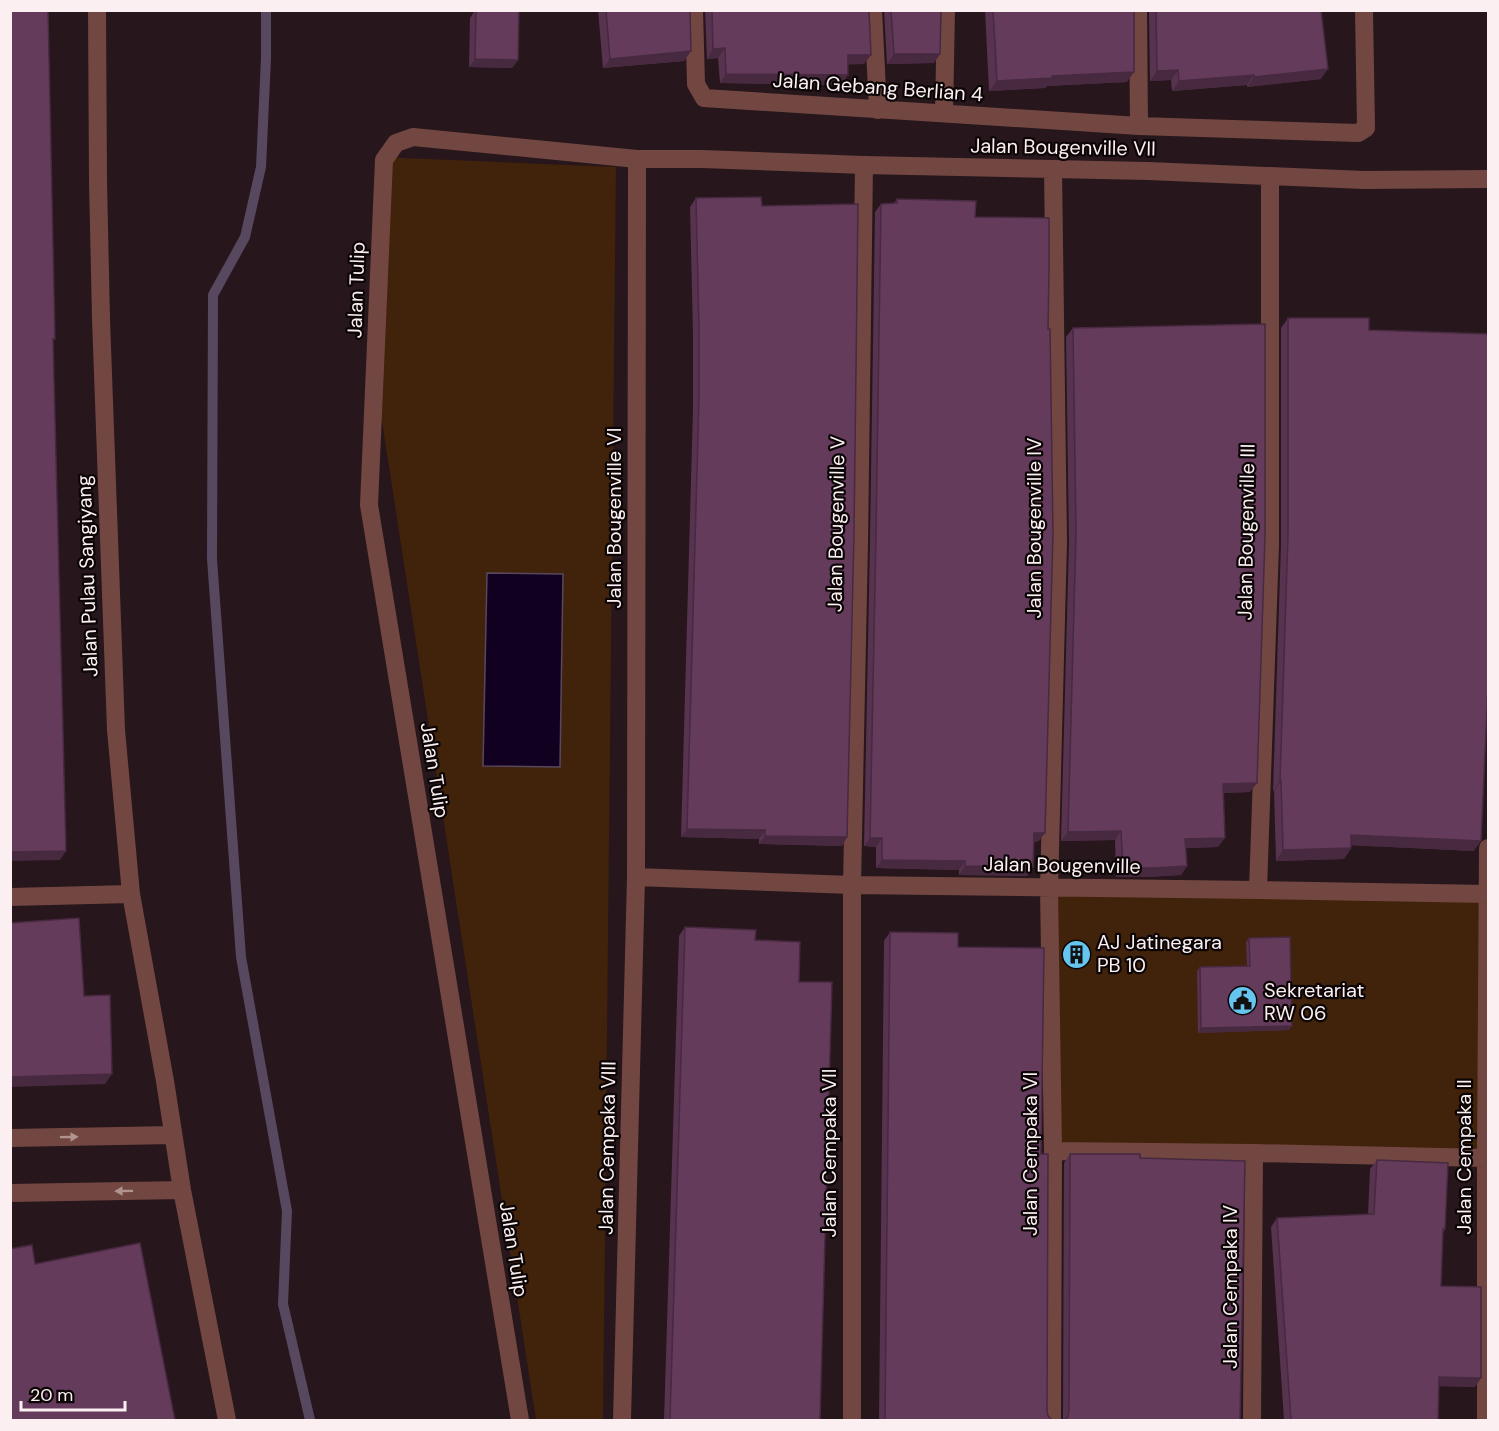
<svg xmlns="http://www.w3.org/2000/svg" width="1499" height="1431" font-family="'DM Sans',sans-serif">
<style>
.green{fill:#41220a}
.water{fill:#120020;stroke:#58485f;stroke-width:1.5}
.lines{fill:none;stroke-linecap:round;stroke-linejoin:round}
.stream{stroke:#58485f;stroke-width:10}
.minor{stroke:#724741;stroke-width:18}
.wall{fill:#57334f}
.shaded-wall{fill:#472940}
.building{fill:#653b5c;stroke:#472940;stroke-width:1.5}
.oneway{fill:#b09391}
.labels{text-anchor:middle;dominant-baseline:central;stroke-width:4.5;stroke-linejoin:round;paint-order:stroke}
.street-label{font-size:20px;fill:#fbeff2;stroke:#0b0506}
.poi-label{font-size:20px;fill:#fbeff2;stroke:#0b0506;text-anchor:start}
</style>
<rect width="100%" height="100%" fill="#27161b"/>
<!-- green -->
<path class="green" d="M380,157L616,167L603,1420H536L381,415Z
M1049,888L1487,894L1486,1158L1053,1151Z"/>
<!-- water -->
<path class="water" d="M487,573L563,574L560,767L483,766Z"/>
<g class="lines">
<!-- stream -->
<path class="stream" d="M266,10V58L261,167L245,237L213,295L212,559L241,957L287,1211L283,1304L310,1420"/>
<!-- minor -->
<path class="minor" d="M97,10L98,181L101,319L116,730L131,894L165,1081L182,1190L227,1420
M694,10L696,84L704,98L1139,126
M873,10L878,110
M1138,10L1139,126L1358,133L1366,128L1364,10
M944,113L946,10
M636,877L852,885L1258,890L1488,894
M1258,890L1270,545V176
M10,897L131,894
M10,1138L173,1135
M1053,1151L1254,1153L1486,1158
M10,1193L182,1190
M520,1420L369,505L384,160L396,143L413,137L637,159H702L864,165L1148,171L1364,180L1488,179
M622,1420L636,877L637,159
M852,1420V885L859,542L864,165
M1052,1420L1053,1151L1049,888L1058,542L1053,169
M1252,1420L1254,1153
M1486,1420V1158L1488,848"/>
</g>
<!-- wall -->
<path class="wall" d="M475,10H519L518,60L512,68L469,67L470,18Z
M598,10H690L691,51L684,61L603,68Z
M705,10H869L864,64H848L842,85L720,83L718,58L707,59Z
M884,10H941L940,54L934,63L887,64Z
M985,10H1134L1127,82L1047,86L1045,88L989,91Z
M1149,10H1321V79L1247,87V85L1172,91L1171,80L1150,81Z
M696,198L762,206L847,837L842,846L759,844V839L681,837L693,408V335L690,207Z
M897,199L975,217L1039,841L1034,842L1033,867L1027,876L959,875V870L876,868V847L864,846L870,542L875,212L881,204L894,203Z
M1288,318L1369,330L1474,851L1351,845V848L1344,859L1276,861L1274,791H1273L1281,545V328Z
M1073,328L1250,792L1223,793L1218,847L1186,848L1187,866L1181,875L1147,877H1116L1115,840L1061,841L1069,542L1066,337Z
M685,927L755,940L799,982L820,1420H664L679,936Z
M890,932L958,947L1041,1154L1047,1411L1048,1416L1052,1420H879L884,941Z
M1249,938L1289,1030L1198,1033L1197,971L1200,967L1247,966L1246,942Z
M1070,1154L1240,1420H1063L1064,1163Z
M1377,1160L1445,1229L1443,1233L1441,1286L1475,1387L1439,1386L1438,1420H1284L1271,1227L1277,1218L1368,1215L1370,1169Z"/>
<!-- shaded-wall -->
<path class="shaded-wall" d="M725,48L718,58L707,59L713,49Z
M691,51L684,61L603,68L610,59Z
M894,54H940L934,63L887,64Z
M848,55H871L864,64L841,65Z
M475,59L518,60L512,68L469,67Z
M1328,69L1321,79L1247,87L1254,77Z
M1178,70L1171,80L1150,81L1157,71Z
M1134,72L1127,82L1047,86L1045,88L989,91L997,81L1052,76Z
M726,74L848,75L842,85L720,83Z
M1254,75L1247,85L1172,91L1179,81Z
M1280,780H1281L1274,791H1273Z
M1257,783L1250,792L1217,793L1223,784Z
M687,829L765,830L759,839L681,837Z
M1121,831L1115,840L1061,841L1068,832Z
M1034,833H1045L1039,841L1028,842Z
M1351,835L1481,841L1474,851L1344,845Z
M765,836L847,837L842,846L759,844Z
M870,838H882L876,847L864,846Z
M1225,838L1218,847L1179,848L1185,839Z
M1351,848L1344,859L1276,861L1283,850Z
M66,851L60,860L10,861V852Z
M882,860L965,861L959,870L876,868Z
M965,866L1033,867L1027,876L959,875Z
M1187,866L1181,875L1147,877H1116L1123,868Z
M1292,1026L1289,1030L1198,1033L1201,1028Z
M112,1074L105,1084L10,1087V1077Z
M1439,1377L1481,1378L1475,1387L1433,1386Z"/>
<!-- building -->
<path class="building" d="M10,10H48L55,339H53L66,851L10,852Z
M476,10H519L518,60L475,59Z
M606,10H690L691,51L610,59Z
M712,10H869L871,55H848V75L726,74L725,48L713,49Z
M891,10H941L940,54H894Z
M993,10H1134V72L1052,76V78L997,81Z
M1156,10H1321L1328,69L1254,77V75L1179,81L1178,70L1157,71Z
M761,197L762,206L858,204L854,533L847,837L765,836V830L687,829L699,400V327L696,198Z
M897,199L976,201L975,217L1049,218V271L1048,329H1050L1053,533L1045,833H1034L1033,867L965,866V861L882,860V838H870L876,534L881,204L897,203Z
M1288,318H1369V330L1488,334V687L1481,841L1351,835V848L1283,850L1281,780H1280L1288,535Z
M1265,324V536L1257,783L1223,784L1225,838L1185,839L1187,866L1154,868H1123L1121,831L1068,832L1076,533L1073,328Z
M79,918L84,996L110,995L112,1074L10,1077V923Z
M685,927L756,930L755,940L800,942L799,982H832L820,1420H670Z
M890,932L958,933V947L1044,948L1041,1154H1048L1047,1411L1048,1416L1052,1420H885Z
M1290,937L1292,1026L1201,1028L1200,967L1250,966L1249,938Z
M1070,1154H1140V1158L1245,1161L1240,1420H1064L1068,1417L1069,1411Z
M1377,1160L1448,1163L1445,1229H1443L1441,1286L1481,1287V1378L1439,1377L1438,1420H1291L1277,1218L1374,1214Z
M140,1243L175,1420H10V1249L32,1245L35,1264Z"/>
<!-- one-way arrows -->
<defs><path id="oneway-solid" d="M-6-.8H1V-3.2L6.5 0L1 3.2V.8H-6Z" transform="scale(1.5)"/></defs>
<g class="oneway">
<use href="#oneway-solid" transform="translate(69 1137) rotate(-1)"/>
<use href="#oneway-solid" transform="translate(124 1191) rotate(179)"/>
</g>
<!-- icons -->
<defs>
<symbol id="building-disc" viewBox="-11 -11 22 22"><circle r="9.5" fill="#65c5ee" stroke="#0b0506"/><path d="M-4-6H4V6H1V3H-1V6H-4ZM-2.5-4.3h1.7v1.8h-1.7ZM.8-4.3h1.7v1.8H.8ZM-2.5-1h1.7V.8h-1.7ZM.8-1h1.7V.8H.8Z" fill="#111"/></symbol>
<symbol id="civic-disc" viewBox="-11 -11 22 22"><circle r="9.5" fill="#65c5ee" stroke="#0b0506"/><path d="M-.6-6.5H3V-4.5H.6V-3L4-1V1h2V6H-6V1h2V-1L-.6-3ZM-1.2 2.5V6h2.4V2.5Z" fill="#111"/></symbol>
</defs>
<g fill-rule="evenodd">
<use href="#building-disc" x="1060" y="938" width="33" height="33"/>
<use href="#civic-disc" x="1226" y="984" width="33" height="33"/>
</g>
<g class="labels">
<!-- street labels -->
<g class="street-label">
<text transform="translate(878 87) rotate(4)">Jalan Gebang Berlian 4</text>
<text transform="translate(1063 147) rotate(1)">Jalan Bougenville VII</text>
<text transform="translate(356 290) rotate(-88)">Jalan Tulip</text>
<text transform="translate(614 518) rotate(-90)">Jalan Bougenville VI</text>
<text transform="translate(836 524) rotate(-89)">Jalan Bougenville V</text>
<text transform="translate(1034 528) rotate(-90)">Jalan Bougenville IV</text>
<text transform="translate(1246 532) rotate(-89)">Jalan Bougenville III</text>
<text transform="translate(87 576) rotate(-92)">Jalan Pulau Sangiyang</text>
<text transform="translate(435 770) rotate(81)">Jalan Tulip</text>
<text transform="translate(1062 865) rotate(1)">Jalan Bougenville</text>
<text transform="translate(607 1148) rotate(-89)">Jalan Cempaka VIII</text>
<text transform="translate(829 1153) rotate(-90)">Jalan Cempaka VII</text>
<text transform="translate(1030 1154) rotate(-90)">Jalan Cempaka VI</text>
<text transform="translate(1464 1157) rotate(-90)">Jalan Cempaka II</text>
<text transform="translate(514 1249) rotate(81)">Jalan Tulip</text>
<text transform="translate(1230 1287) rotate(-90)">Jalan Cempaka IV</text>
</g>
<!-- poi labels -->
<g class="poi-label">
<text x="1097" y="942">AJ Jatinegara<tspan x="1097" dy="23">PB 10</tspan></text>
<text x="1264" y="990">Sekretariat<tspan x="1264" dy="23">RW 06</tspan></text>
</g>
</g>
<!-- border -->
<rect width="1499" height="1431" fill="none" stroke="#fbeff2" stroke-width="24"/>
<!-- scale -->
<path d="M21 1401v9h104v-9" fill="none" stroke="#fbeff2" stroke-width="3"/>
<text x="30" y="1401" font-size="18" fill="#fbeff2" stroke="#0b0506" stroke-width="4.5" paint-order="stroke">20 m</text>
</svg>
